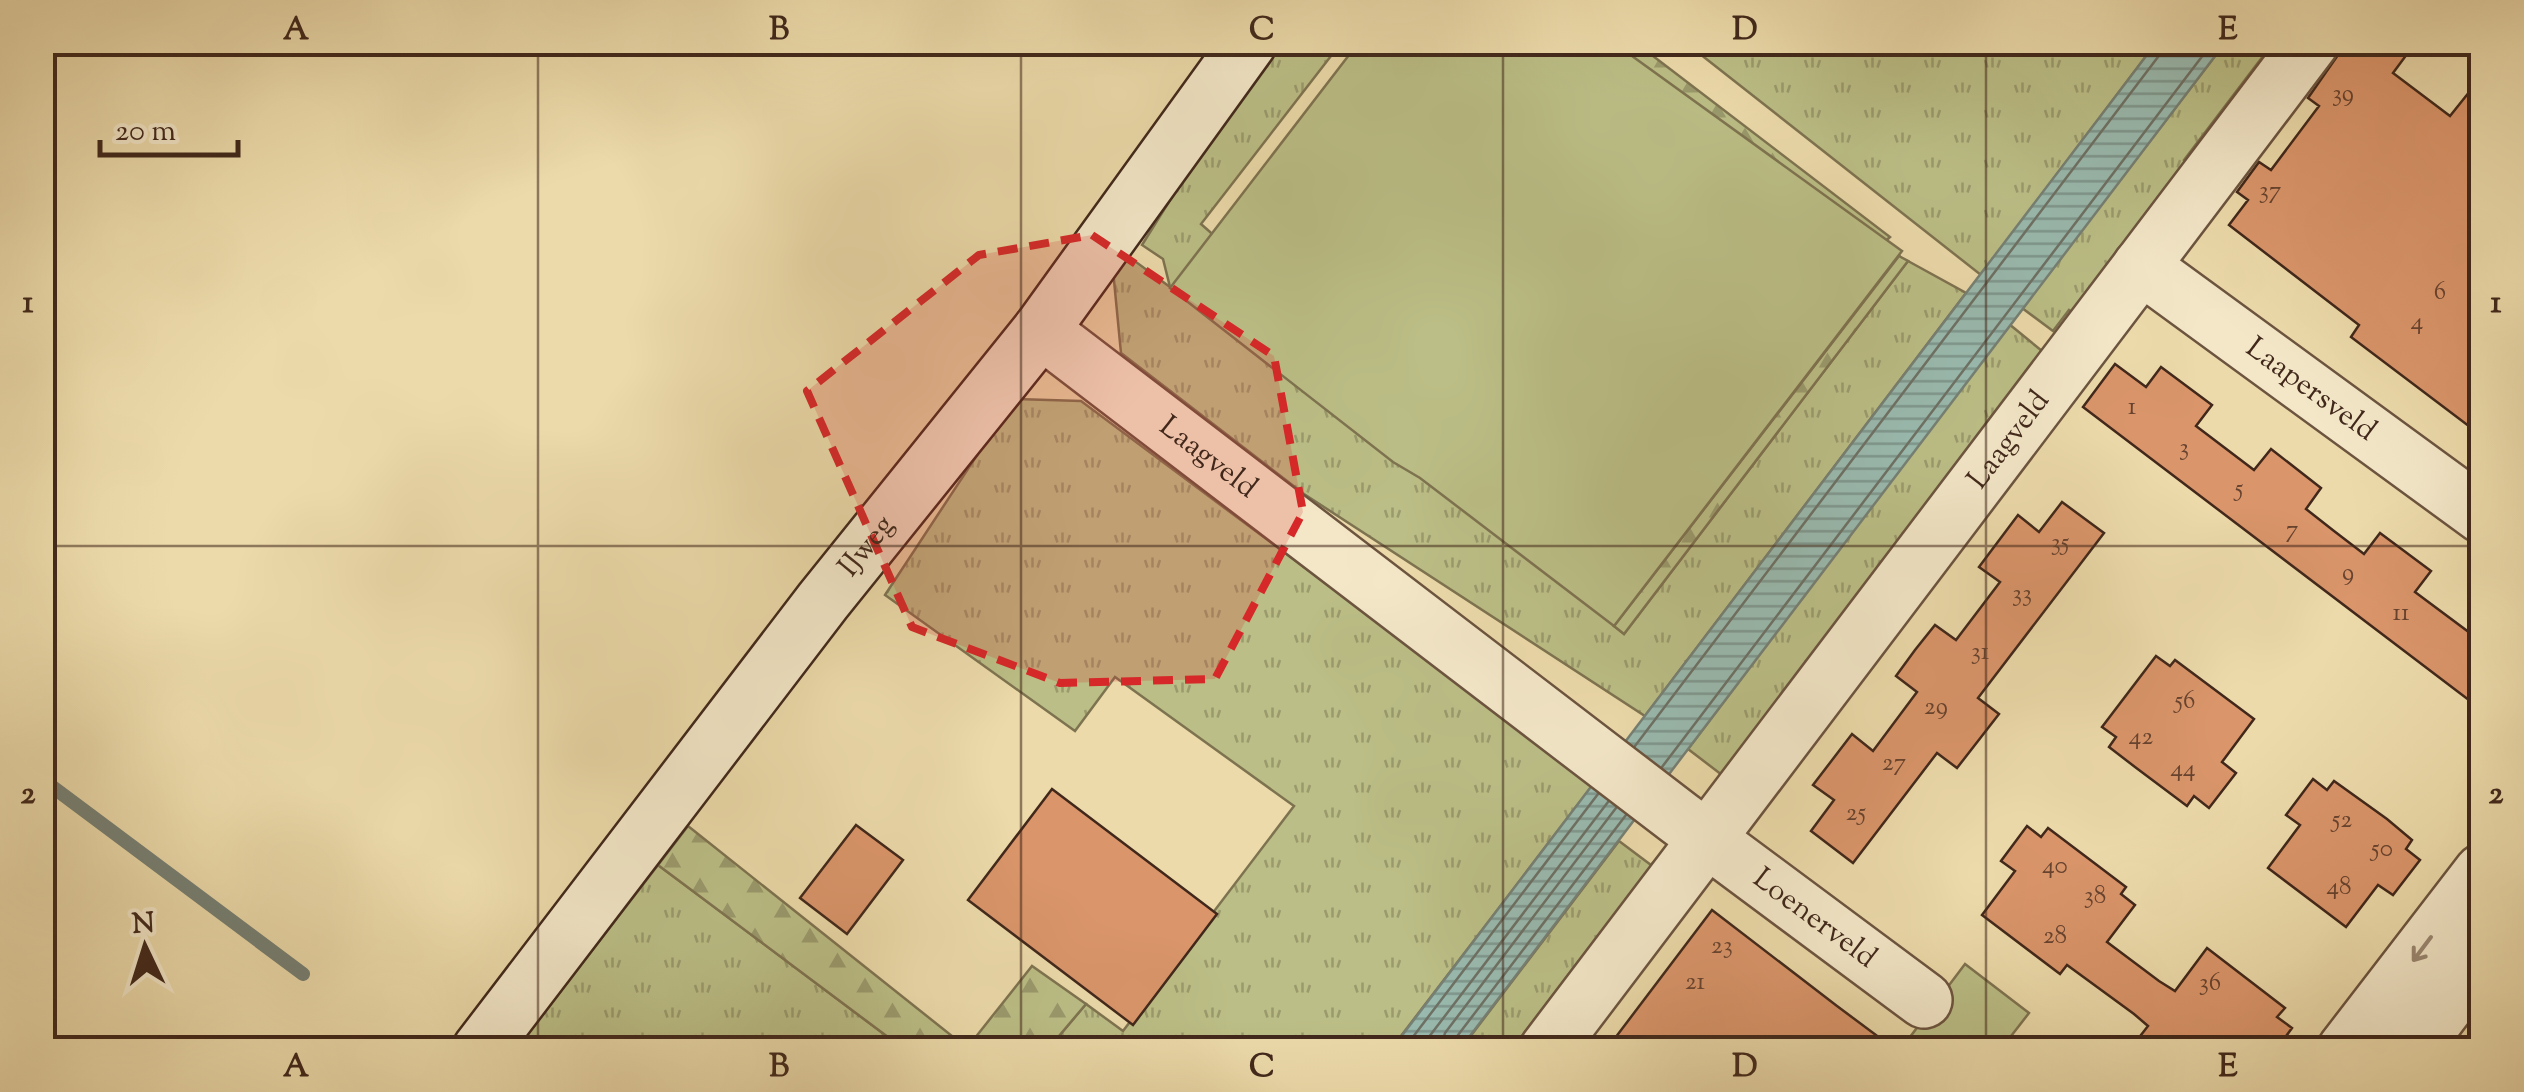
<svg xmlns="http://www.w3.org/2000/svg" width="2524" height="1092" font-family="'Sorts Mill Goudy',serif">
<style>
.grass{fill:url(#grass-tufts);stroke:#7e7350;stroke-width:2.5}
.forest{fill:url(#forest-firs);stroke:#7e7350;stroke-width:2.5}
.park{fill:#bbbe86;stroke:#7e7350;stroke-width:2.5}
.water{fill:url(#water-rules);stroke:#768074;stroke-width:2.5}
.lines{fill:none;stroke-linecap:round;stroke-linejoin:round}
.shore{stroke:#6d7165;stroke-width:2.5}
.stream{stroke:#768074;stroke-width:14}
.building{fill:#da956a;stroke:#41281b;stroke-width:2.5}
.street-casing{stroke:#6c543f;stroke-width:60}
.secondary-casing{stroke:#41281b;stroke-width:60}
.street{stroke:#f3e7c8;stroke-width:55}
.secondary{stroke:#f3e7c8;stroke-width:55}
.oneway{stroke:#9a8872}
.marked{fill:#d62828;fill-opacity:0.2;stroke:#d62828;stroke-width:8;stroke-dasharray:20 12;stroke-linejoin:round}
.grid{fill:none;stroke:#41281b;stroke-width:2.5;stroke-opacity:0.55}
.labels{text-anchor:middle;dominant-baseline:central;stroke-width:10;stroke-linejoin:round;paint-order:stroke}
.number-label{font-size:25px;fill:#67432f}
.street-label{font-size:30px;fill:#41281b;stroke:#f3e7c8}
.neatline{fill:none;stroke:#41281b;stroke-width:4}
.grid-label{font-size:32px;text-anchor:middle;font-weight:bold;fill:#41281b}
</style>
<defs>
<pattern id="grass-tufts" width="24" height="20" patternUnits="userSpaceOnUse" patternTransform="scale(2.5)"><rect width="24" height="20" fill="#bbbe86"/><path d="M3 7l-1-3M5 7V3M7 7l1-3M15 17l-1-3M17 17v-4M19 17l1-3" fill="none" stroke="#9a9a6d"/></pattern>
<pattern id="forest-firs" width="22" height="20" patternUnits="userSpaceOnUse" patternTransform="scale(2.5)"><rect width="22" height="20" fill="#bbbe86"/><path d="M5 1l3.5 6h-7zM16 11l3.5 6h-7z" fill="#9a9a6d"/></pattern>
<pattern id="water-rules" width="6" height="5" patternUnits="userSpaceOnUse" patternTransform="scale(2.5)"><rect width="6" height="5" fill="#99baaf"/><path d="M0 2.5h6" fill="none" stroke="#7e978e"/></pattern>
</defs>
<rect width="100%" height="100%" fill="#ecdaaa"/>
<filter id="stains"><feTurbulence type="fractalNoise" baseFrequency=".002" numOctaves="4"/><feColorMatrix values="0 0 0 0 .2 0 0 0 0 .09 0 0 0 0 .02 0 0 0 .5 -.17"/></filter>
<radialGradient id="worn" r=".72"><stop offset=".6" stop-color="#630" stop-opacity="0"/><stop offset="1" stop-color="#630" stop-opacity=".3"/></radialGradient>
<!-- grass -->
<path class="grass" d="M1268,43H1341L1201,224L1426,423L1878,248L1899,256L1614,626L1624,634L1908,261L1966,293L1645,716L1304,494L1121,353L1113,270L1125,254L1170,287L1163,259L1142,245Z
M1686,43H2156L1981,275Z
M2225,43H2273L2184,160L2193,168L2082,319L2069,310L2053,331L2022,308Z
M2009,324L2042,351L1722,775L1688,749Z
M1014,399L1081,401L1536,740L1599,777L1391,1049H1048L1086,1004L1123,1031L1294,806L1115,677L1075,731L885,595Z
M1619,841L1651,865L1657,858L1666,864L1643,877L1512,1049L1460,1050Z
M658,865L904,1049H516Z"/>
<!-- forest -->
<path class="forest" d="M1614,43H1636L1890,237L1878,248Z
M1899,256L1908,261L1624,634L1614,626Z
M688,826L967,1048L1032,966L1086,1004L1048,1049H904L658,865Z"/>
<!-- park -->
<path class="park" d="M1359,42L1614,43L1902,251L1614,626L1420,478L1393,462L1170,288Z
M1965,964L2029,1013L2001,1049L1909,1050L1904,1045Z"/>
<!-- water -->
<path class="water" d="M2156,43H2225L1460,1049L1391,1050Z"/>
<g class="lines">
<!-- shore -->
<path class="shore" d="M1635,746L2161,53L2164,42
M1662,767L2213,42
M1403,1050L1598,794
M1419,1050L1608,802
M1440,1050L1445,1033L1616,808
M1453,1050L1455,1039L1626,815"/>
<!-- stream -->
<path class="stream" d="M42,779L303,974"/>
</g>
<!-- building -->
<path class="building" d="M2347,42H2416L2393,73L2450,116L2482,76V436L2351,337L2359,325L2229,225L2248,200L2237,192L2259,162L2271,170L2319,106L2308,98Z
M2115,364L2146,387L2161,367L2212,405L2196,426L2254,470L2271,449L2321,488L2306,509L2334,531L2364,554L2380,533L2431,571L2415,592L2482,642V710L2083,407Z
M2062,502L2104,533L1978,698L1999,714L1957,768L1937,753L1853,863L1811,831L1834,800L1813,785L1852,734L1873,751L1917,692L1896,676L1915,650L1935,625L1956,640L2000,582L1979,567L2018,515L2039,532Z
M2156,656L2170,666L2175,660L2254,719L2222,762L2236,773L2209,808L2194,796L2187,806L2135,767L2109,747L2116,737L2102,727Z
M2313,779L2327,790L2334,781L2387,819L2412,840L2406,849L2420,860L2393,895L2378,885L2346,927L2268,868L2300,825L2286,815Z
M1052,789L1217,914L1133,1025L968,900Z
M856,825L903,860L847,934L800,898Z
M2027,826L2041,837L2048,828L2126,887L2121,894L2135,905L2107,942L2159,981L2175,991L2207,948L2285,1008L2277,1017L2292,1028L2276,1050H2160L2141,1035L2148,1026L2134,1014L2067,965L2060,974L1982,915L2015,871L2001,861Z
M1712,910L1837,1006L1896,1050H1606Z"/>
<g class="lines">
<defs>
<g id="street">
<path id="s1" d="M2141,266L2482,515"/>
<path id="s2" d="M1041,330L1679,818L1924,1000"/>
<path id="s3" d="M1547,1050L2311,42"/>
<path d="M2345,1050L2482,872"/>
<path d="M2412,1050L2482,958"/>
</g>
<g id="secondary">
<path id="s4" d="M480,1050L823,601L1041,330L1249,42"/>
</g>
</defs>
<!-- street casing -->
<use href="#street" class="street-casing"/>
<!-- secondary casing -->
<use href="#secondary" class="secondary-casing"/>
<!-- street -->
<use href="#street" class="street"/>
<!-- secondary -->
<use href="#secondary" class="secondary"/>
</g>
<!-- one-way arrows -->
<defs><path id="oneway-shaft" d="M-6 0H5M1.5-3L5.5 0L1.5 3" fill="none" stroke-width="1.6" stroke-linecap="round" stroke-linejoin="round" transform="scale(2.5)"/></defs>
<use class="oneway" href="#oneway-shaft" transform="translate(2422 949) rotate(127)"/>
<!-- marked area -->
<path class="marked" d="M1092,235L1274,356L1303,512L1215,679L1060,683L912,627L807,391L979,255Z"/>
<!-- grid -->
<path class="grid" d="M538,42V1050M1021,42V1050M1503,42V1050M1986,42V1050M42,546H2482"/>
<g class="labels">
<!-- number labels -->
<g class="number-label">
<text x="2343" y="95">39</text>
<text x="2270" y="192">37</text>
<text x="2440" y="293">6</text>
<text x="2417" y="323">4</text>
<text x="2132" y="408">1</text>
<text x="2184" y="449">3</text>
<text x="2239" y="490">5</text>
<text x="2292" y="531">7</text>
<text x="2060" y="544">35</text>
<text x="2348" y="574">9</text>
<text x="2022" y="595">33</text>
<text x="2401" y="614">11</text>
<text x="1980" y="653">31</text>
<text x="2185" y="702">56</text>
<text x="1936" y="708">29</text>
<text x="2141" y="738">42</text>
<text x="1894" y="764">27</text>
<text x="2183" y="770">44</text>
<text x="1856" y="814">25</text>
<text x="2342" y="821">52</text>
<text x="2382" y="850">50</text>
<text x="2055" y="867">40</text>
<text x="2339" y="888">48</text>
<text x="2095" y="897">38</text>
<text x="2055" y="937">28</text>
<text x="1722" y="947">23</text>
<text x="1695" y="983">21</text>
<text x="2210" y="984">36</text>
</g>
<!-- street labels -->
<g class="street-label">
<text stroke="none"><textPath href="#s1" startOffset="210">Laapersveld</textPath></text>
<text stroke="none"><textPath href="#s3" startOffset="765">Laagveld</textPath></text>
<text stroke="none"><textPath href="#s2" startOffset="210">Laagveld</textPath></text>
<text stroke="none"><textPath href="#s4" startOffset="635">IJweg</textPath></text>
<text stroke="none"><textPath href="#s2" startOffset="972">Loenerveld</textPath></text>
</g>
</g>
<!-- margin -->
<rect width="2524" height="1092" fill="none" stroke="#ecdaaa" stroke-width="110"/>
<!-- north arrow -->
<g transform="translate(145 947) rotate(356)" stroke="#f3e7c8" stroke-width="8" paint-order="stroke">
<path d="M0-8L18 38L0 25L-18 38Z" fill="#41281b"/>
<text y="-15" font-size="28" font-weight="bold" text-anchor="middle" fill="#41281b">N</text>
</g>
<!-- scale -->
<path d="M100 140v15h138v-15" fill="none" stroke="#41281b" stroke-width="5"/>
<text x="115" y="140" font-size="30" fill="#41281b" stroke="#f3e7c8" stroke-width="8" paint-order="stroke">20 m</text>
<rect x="55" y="55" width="2414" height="982" class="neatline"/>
<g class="grid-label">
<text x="296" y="39">A</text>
<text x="779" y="39">B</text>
<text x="1262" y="39">C</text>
<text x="1745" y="39">D</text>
<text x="2228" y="39">E</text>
<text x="28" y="312">1</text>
<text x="2496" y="312">1</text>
<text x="28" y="803">2</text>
<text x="2496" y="803">2</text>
<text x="296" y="1076">A</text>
<text x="779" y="1076">B</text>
<text x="1262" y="1076">C</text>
<text x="1745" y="1076">D</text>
<text x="2228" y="1076">E</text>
</g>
<rect width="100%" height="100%" filter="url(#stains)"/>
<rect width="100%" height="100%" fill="url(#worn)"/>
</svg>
